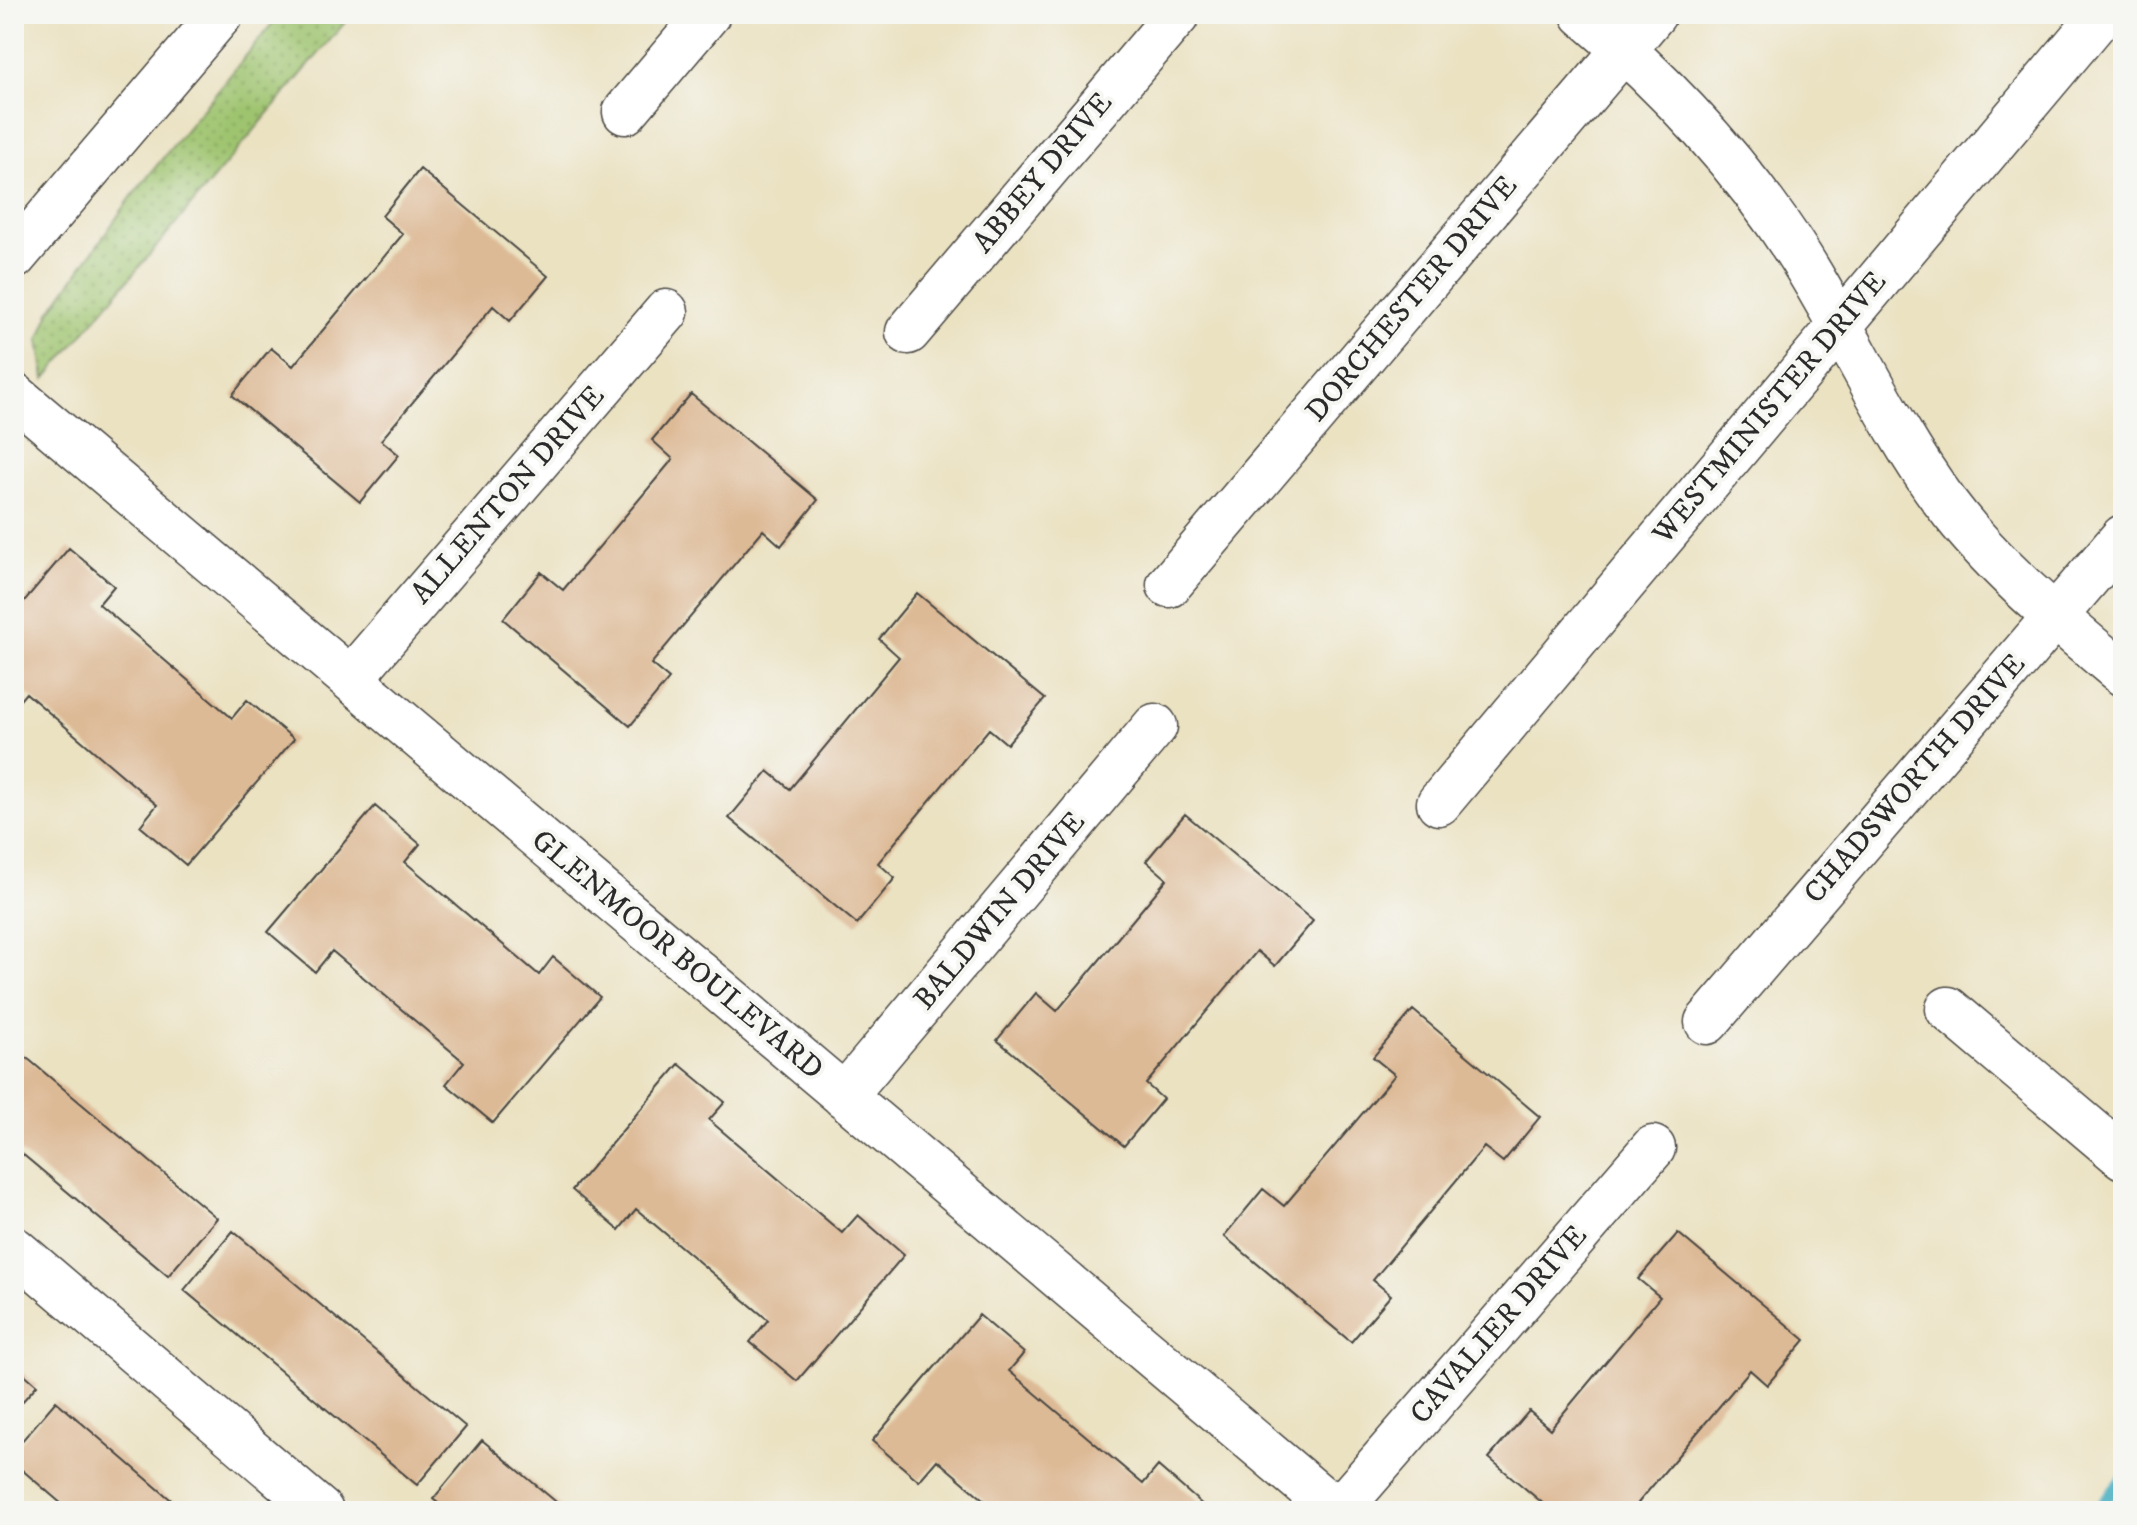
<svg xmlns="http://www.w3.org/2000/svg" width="2137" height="1525" font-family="'IM FELL DW Pica',serif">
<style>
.grass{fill:url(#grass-dots);stroke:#65784d;stroke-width:2}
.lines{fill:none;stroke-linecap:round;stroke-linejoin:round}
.stream{stroke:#40acbf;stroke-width:12}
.building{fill:#ddba96}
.minor-casing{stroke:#484642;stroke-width:47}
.minor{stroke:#fff;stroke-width:44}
.labels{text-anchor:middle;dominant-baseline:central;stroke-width:8;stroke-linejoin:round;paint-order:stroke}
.street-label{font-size:30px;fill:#2b2b2b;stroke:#f6f6f2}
</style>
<defs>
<pattern id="grass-dots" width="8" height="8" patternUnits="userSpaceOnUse" patternTransform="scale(2)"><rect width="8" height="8" fill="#9fc46f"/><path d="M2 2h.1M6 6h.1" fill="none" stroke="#829f5b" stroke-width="1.8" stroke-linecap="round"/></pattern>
</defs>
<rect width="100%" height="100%" fill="#f6f6f2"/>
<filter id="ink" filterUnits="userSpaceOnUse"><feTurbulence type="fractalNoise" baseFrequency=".0125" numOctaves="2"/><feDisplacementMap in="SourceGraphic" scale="16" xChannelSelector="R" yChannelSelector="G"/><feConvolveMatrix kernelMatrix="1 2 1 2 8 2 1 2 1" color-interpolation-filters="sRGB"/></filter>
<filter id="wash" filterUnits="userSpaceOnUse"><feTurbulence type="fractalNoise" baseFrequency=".006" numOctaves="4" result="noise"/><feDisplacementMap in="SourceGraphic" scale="32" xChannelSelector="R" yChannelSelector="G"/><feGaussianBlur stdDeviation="1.8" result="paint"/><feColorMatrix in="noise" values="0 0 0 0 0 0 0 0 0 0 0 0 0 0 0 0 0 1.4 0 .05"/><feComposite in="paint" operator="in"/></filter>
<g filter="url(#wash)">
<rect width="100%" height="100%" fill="#ebe2c2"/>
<!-- grass -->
<path class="grass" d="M280,14H352L45,379L39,340L50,312L132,196Z"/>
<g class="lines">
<!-- stream -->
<path class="stream" d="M2097,1511L2123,1479"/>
</g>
<g id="blocks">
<!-- building -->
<path class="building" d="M420,169L548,276L510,321L493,306L381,440L399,455L360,502L232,395L271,348L293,366L403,234L382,216Z
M691,394L818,500L781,546L763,530L651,664L669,679L630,726L503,619L541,572L563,590L673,459L652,440Z
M69,548L114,586L99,604L232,718L247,700L294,739L186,865L140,826L157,805L26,693L14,707V613Z
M917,593L1045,699L1007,744L989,729L878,863L895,878L857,924L729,818L768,771L790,789L899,657L879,639Z
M375,806L420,844L405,862L539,975L553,957L600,997L493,1123L446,1084L464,1062L332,951L315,972L268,932Z
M1185,814L1313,921L1275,966L1257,951L1146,1084L1163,1099L1124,1146L997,1040L1036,993L1057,1011L1167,879L1146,861Z
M1413,1010L1540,1117L1503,1162L1484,1147L1373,1280L1391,1295L1351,1342L1224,1236L1263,1189L1284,1206L1395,1075L1373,1057Z
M14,1047L217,1218L168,1276L14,1147Z
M679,1064L725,1102L709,1120L842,1233L858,1215L904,1255L797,1381L750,1342L768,1320L636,1209L619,1230L572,1190Z
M233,1231L466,1427L417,1485L184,1290Z
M1678,1233L1805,1340L1767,1385L1750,1370L1638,1503L1647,1511H1552L1489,1458L1529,1411L1550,1429L1660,1297L1638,1279Z
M979,1315L1024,1353L1009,1371L1143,1484L1158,1466L1204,1506L1200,1511H997L937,1460L919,1481L872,1441Z
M14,1365L37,1385L14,1411Z
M56,1401L184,1511H70L14,1463V1450Z
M482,1440L567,1511H448L433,1499Z"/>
</g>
</g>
<g filter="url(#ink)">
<use href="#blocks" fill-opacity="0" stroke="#484642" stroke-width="2"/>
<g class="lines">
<defs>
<path id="minor" d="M1583,14C1667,85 1741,164 1800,257C1851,338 1888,425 1945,502C1995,569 2060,621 2123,674
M625,112L708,14
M14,257L221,14
M908,332L1178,14
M14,395L1322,1499L1345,1503L1653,1148
M1169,585L1654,14
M351,678L666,312
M1439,803L2102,14
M1948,1009L2123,1157
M1707,1022L2123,537
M844,1096L1155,726
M14,1249L321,1511"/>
</defs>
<!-- minor casing -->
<use href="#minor" class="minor-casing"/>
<!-- minor -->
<use href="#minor" class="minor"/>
</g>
</g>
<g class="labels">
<!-- street labels -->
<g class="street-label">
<text transform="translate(1043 173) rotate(-50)">ABBEY DRIVE</text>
<text transform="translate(1412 299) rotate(-50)">DORCHESTER DRIVE</text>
<text transform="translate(1770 408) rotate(-50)">WESTMINISTER DRIVE</text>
<text transform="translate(508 495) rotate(-49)">ALLENTON DRIVE</text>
<text transform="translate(1915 779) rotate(-49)">CHADSWORTH DRIVE</text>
<text transform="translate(1000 911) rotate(-50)">BALDWIN DRIVE</text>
<text transform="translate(677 955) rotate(40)">GLENMOOR BOULEVARD</text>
<text transform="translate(1499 1325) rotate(-49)">CAVALIER DRIVE</text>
</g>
</g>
<!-- margin -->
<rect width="2137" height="1525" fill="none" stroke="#f6f6f2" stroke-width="48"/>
</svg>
